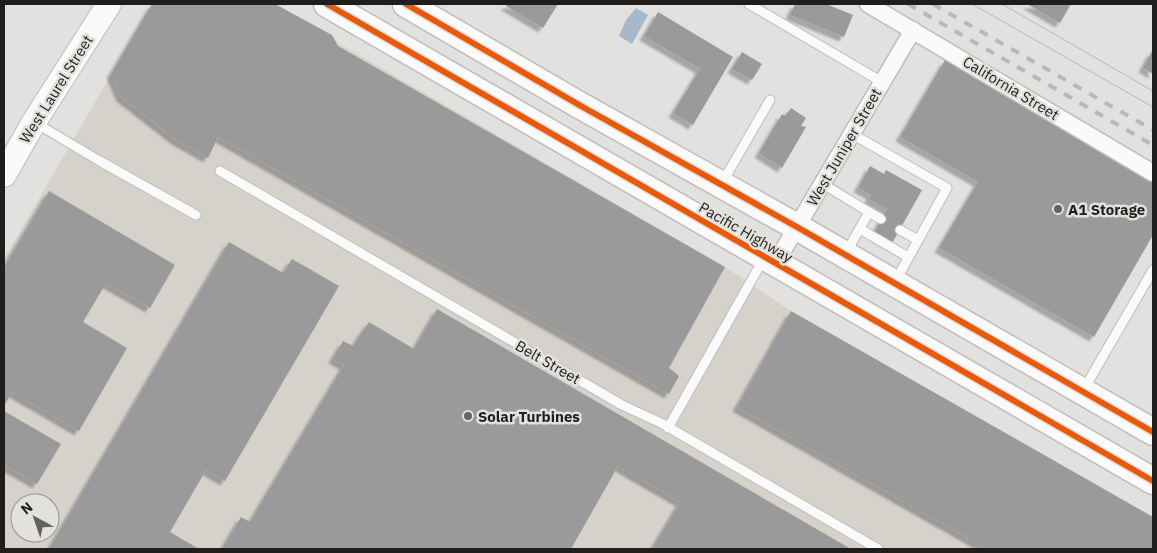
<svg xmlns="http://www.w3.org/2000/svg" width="1157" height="553" font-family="'IBM Plex Sans',sans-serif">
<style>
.built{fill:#d5d2cc;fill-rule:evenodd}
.water{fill:#a7b8c9}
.building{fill:#9a9a9a;filter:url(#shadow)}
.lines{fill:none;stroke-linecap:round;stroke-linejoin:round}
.lane-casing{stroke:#bdbdbb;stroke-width:11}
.street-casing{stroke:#bdbdbb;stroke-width:19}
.secondary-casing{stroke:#bdbdbb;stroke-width:26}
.primary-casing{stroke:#bdbdbb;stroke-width:29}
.lane{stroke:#fbfafa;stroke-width:9}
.street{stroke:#fbfafa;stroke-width:16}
.secondary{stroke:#fbfafa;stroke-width:24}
.primary{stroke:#fbfafa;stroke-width:26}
.tram{stroke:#b8b8b7;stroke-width:1}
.rail{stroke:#b8b8b7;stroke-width:4;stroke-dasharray:9 9;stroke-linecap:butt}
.cycleway-casing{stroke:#e3e1de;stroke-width:9}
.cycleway{stroke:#e8590c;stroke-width:6}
.poi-dot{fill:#636261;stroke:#e3e1de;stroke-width:2}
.labels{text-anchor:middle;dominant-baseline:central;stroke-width:5;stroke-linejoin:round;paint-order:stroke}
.street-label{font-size:15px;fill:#1f1e1d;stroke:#e3e1de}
.poi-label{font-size:15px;font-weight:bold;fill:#1f1e1d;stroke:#e3e1de;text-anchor:start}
</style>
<defs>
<filter id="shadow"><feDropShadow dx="-4.5" dy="4.5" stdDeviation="1" flood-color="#0004"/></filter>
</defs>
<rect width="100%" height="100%" fill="#e2e1df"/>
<!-- built -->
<path class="built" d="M152,4H271L725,267L791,311L1153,517V549H4V259ZM20,503H50V533H20Z"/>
<!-- water -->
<path class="water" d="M636,8L648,15L632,44L619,36L626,20Z"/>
<!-- building -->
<path class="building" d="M152,4H275L332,35L338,46L725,267L669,368L679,376L669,394L218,137L208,158L176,140L121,97L111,74Z
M507,4H558L543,28L506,6Z
M795,4H826L853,15L844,37L790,15Z
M1027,4H1071L1060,23Z
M658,12L733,57L693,125L673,113L700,69L644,36Z
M1153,49V74L1143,68Z
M742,52L762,64L752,80L732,69Z
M945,60L1153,181V235L1094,337L939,248L978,182L900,137Z
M791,108L806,118L801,126L806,127L782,168L759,153L782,114L785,116Z
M870,166L884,174L886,170L922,190L891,245L873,235L887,209L869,199L871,195L858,188Z
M49,191L175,265L150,308L106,283L83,322L127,348L79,431L12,392L4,406V268Z
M229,242L283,273L292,259L339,286L225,481L206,470L170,532L199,549H49Z
M437,309L851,549H652L680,502L618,466L571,549H222L241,517L250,522L344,365L333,359L343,341L353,346L369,322L414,349Z
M791,311L1153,517V549H987L737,407Z
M4,411L61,444L37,484L4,465Z"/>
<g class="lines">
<defs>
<path id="lane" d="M749,4L882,82
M34,122L98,160L196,215
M852,134L947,188L895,282
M220,171L622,405L663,424L878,549
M722,183L770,100
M823,184L869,212L846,253
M869,212L881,219
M860,229L908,257
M900,230L918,240
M1084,389L1153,270
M668,428L764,258"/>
<path id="street" d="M868,4L1153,173
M775,264L913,30"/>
<path id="secondary" d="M4,175L34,122L109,4"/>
<path id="primary" d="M327,4L1153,481
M406,4L581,106L797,227L1153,432"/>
</defs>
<!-- lane casing -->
<use href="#lane" class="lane-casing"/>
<!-- street casing -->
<use href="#street" class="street-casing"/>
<!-- secondary casing -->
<use href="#secondary" class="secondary-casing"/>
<!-- primary casing -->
<use href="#primary" class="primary-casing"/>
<!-- lane -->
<use href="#lane" class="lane"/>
<!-- street -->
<use href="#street" class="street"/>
<!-- secondary -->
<use href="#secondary" class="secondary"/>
<!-- primary -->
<use href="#primary" class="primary"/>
<!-- tram -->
<path class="tram" d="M972,4L1153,107
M1002,4L1153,91"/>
<!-- rail -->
<path class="rail" d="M908,4L1153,145
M933,4L1153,130"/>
<defs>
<path id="cycleway" d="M327,4L1153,481
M406,4L581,106L797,227L1153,432"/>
</defs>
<!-- cycleway casing -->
<use href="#cycleway" class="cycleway-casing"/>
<!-- cycleway -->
<use href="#cycleway" class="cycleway"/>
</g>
<!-- markers -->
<g class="poi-dot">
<circle cx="1058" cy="209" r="5"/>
<circle cx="468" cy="416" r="5"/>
</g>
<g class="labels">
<!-- street labels -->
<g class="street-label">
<text transform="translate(1011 88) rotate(31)">California Street</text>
<text transform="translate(56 89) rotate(-58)">West Laurel Street</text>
<text transform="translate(844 147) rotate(-60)">West Juniper Street</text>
<text transform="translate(746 232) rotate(30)">Pacific Highway</text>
<text transform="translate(548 362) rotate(30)">Belt Street</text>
</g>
<!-- poi labels -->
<g class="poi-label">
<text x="1068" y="209">A1 Storage</text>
<text x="478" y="416">Solar Turbines</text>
</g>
</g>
<!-- border -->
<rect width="1157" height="553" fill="none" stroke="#1f1e1d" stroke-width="10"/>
<!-- north arrow -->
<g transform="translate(35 518) rotate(320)"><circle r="24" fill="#e3e1de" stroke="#959391"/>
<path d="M0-4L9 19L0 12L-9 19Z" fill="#636261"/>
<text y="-8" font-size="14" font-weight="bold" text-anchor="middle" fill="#1f1e1d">N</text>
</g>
</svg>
